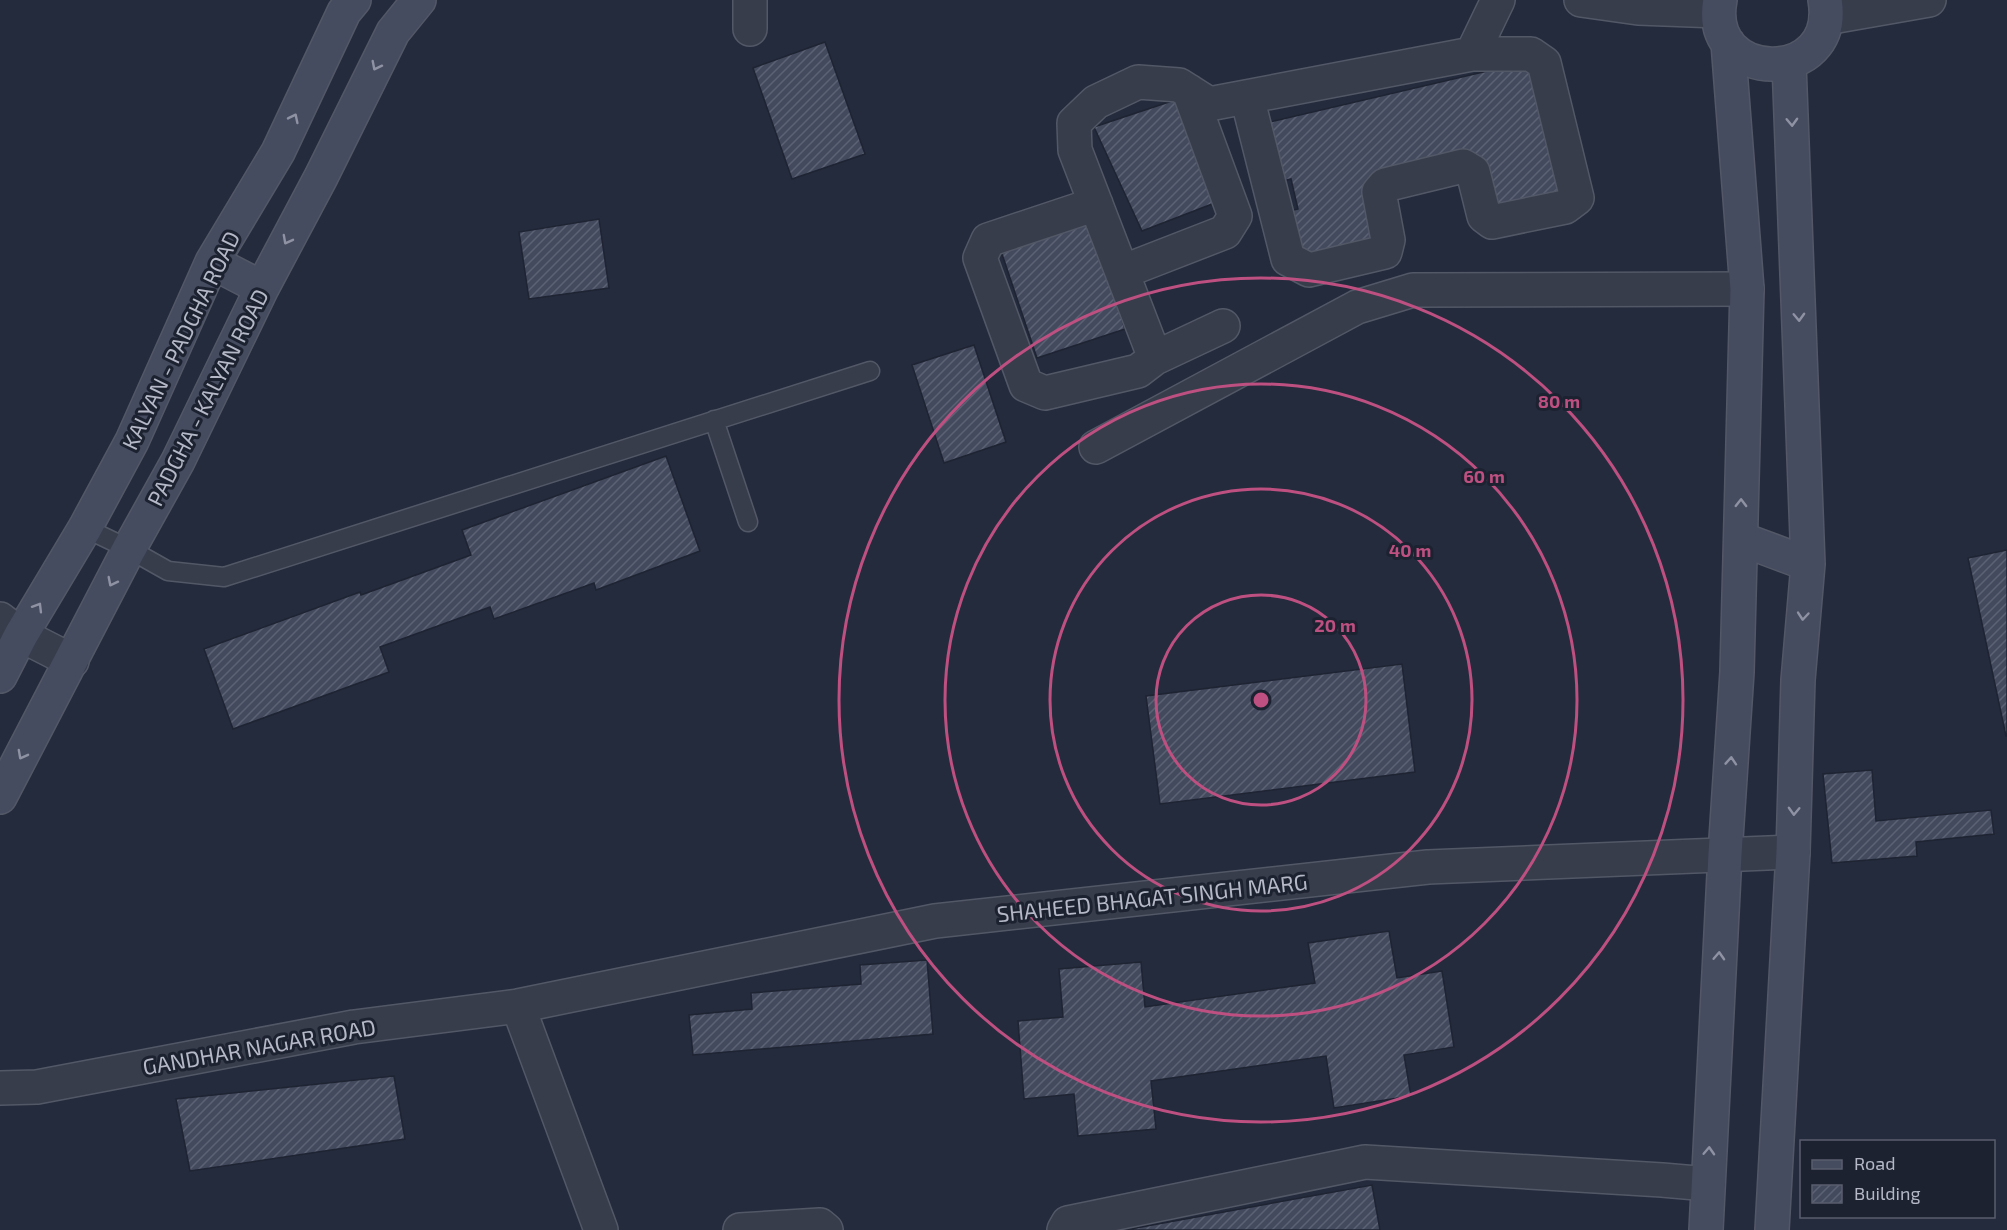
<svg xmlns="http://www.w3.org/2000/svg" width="2007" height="1230" font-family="'Exo 2',sans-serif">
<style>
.building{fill:url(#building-hatch);stroke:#1f2433;stroke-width:1.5}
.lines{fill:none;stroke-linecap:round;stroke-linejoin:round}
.lane-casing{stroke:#535867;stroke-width:21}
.street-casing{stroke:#535867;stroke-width:36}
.secondary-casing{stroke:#535867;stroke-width:36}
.lane{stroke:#383d4c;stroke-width:18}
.street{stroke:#383d4c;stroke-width:33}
.secondary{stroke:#464c5f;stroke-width:33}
.oneway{stroke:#8e92a3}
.ring{fill:none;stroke:#bd5081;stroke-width:3}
.labels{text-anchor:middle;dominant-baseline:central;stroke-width:6;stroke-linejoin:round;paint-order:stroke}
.street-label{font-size:22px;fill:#b4b8c7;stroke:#1d2231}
.centre{fill:#bd5081;stroke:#1d2231;stroke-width:3}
.ring-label{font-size:18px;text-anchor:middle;font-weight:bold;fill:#bd5081;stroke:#1d2231;stroke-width:6;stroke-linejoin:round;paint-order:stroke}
</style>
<defs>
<pattern id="building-hatch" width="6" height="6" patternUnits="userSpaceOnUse" patternTransform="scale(1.5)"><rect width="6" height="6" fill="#434a5e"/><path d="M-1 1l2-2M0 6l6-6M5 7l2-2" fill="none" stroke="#5c6274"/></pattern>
</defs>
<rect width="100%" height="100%" fill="#242b3c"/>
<!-- building -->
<path class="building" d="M825,42L865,154L792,179L753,68Z
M1535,60L1567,197L1492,214L1478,156L1366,182L1378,237L1297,256L1286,212L1298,209L1291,179L1275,183L1261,124Z
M1178,99L1225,199L1142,231L1094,127Z
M599,219L609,288L529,299L519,232Z
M1090,221L1125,329L1037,358L1001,251Z
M974,345L1006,442L944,463L912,365Z
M666,456L700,551L596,590L594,583L494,619L490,607L380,647L389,672L233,729L204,649L360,592L361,595L471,555L462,530Z
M2007,550V736H2006L1968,558Z
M1402,664L1415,772L1160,804L1146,696Z
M1872,770L1876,821L1991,810L1994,834L1916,842L1917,856L1832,863L1823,774Z
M1389,931L1397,978L1442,971L1454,1047L1404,1055L1411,1096L1334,1108L1326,1056L1151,1081L1156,1129L1078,1136L1074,1094L1024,1099L1018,1021L1063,1017L1059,969L1141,962L1145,1007L1315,983L1308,943Z
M927,960L933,1034L693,1055L689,1015L752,1009L751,993L861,984L860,965Z
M394,1076L405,1139L190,1171L176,1099Z
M1372,1185L1380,1230H1125Z"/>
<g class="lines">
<defs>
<path id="lane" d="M714,420L748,522
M85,528L129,549L168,571L224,577L870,371"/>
<path id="street" d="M750,0V29
M1581,0L1638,8L1718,11
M1826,18L1929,0
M1247,97L1288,259L1309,270L1385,252L1388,240L1379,192L1385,185L1463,166L1473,172L1484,216L1492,222L1565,207L1577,198L1544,63L1531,54H1472
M1096,204L988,240L980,258L1026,385L1045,393L1138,371L1155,358L1223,326
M1122,272L1225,232L1235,216L1189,91
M1155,358L1075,150L1074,123L1096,102L1138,82L1179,85L1209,104L1472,54L1498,0
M1096,447L1357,307L1413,290L1747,289
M0,619L21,635L72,661
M518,1006L601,1230
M0,1088L37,1087L354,1027L518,1006L935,921L1428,867L1793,852
M740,1230L820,1225L826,1230
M1064,1230L1068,1223L1365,1162L1662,1180L1708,1184"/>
<path id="secondary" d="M1720,0C1704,85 1840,86 1825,0
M212,262L262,288
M1741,539L1808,564
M0,676L21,635L85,528L132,441L212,262L278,152L344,12L354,0
M0,797L129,549L178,461L262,288L321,177L393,32L419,0
M1706,1230L1725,854L1737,672L1747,289L1728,43
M1772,1230L1793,852L1798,680L1808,564L1789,63"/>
</defs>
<!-- lane casing -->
<use href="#lane" class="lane-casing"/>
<!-- street casing -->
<use href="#street" class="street-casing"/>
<!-- secondary casing -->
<use href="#secondary" class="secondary-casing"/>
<!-- lane -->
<use href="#lane" class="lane"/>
<!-- street -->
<use href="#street" class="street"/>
<!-- secondary -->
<use href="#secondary" class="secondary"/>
</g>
<!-- one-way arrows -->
<defs><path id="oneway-chevron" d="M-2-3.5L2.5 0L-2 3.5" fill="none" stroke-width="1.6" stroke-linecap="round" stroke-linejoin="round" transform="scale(1.5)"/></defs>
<g class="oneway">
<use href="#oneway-chevron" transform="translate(376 66) rotate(117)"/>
<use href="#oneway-chevron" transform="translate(294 118) rotate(-64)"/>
<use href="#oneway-chevron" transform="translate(1792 122) rotate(88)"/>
<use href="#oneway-chevron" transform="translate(287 240) rotate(118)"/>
<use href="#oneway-chevron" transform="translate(1799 317) rotate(88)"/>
<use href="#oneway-chevron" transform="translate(1741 503) rotate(-89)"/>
<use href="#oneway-chevron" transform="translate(112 582) rotate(117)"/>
<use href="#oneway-chevron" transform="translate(38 607) rotate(-59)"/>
<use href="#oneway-chevron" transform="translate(1803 616) rotate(95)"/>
<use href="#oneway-chevron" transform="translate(22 755) rotate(118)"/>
<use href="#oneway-chevron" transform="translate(1731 761) rotate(-86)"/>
<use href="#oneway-chevron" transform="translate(1794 811) rotate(92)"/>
<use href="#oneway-chevron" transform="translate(1719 956) rotate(-87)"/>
<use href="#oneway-chevron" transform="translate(1709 1151) rotate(-87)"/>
</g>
<!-- distance rings -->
<g class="ring">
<circle cx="1261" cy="700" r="105"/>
<circle cx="1261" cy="700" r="211"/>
<circle cx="1261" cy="700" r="316"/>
<circle cx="1261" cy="700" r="422"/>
</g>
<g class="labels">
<!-- street labels -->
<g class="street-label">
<text transform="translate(180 340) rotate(-64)">KALYAN - PADGHA ROAD</text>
<text transform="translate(207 397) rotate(-63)">PADGHA - KALYAN ROAD</text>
<text transform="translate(1152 897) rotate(-6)">SHAHEED BHAGAT SINGH MARG</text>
<text transform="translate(259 1046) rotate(-10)">GANDHAR NAGAR ROAD</text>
</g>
</g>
<circle cx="1261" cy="700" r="9" class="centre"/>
<g class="ring-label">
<text x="1559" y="408">80 m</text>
<text x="1484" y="483">60 m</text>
<text x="1410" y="557">40 m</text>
<text x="1335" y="632">20 m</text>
</g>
<!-- legend -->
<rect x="1800" y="1140" width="195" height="78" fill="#1d2231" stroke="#595e6d" stroke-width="1.5"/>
<rect x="1812" y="1160" width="30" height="9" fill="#464c5f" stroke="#595e6d" stroke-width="1.5"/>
<text x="1854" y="1170" font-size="18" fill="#b4b8c7">Road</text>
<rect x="1812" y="1185" width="30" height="18" fill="url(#building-hatch)" stroke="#595e6d" stroke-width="1.5"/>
<text x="1854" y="1200" font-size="18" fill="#b4b8c7">Building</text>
</svg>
